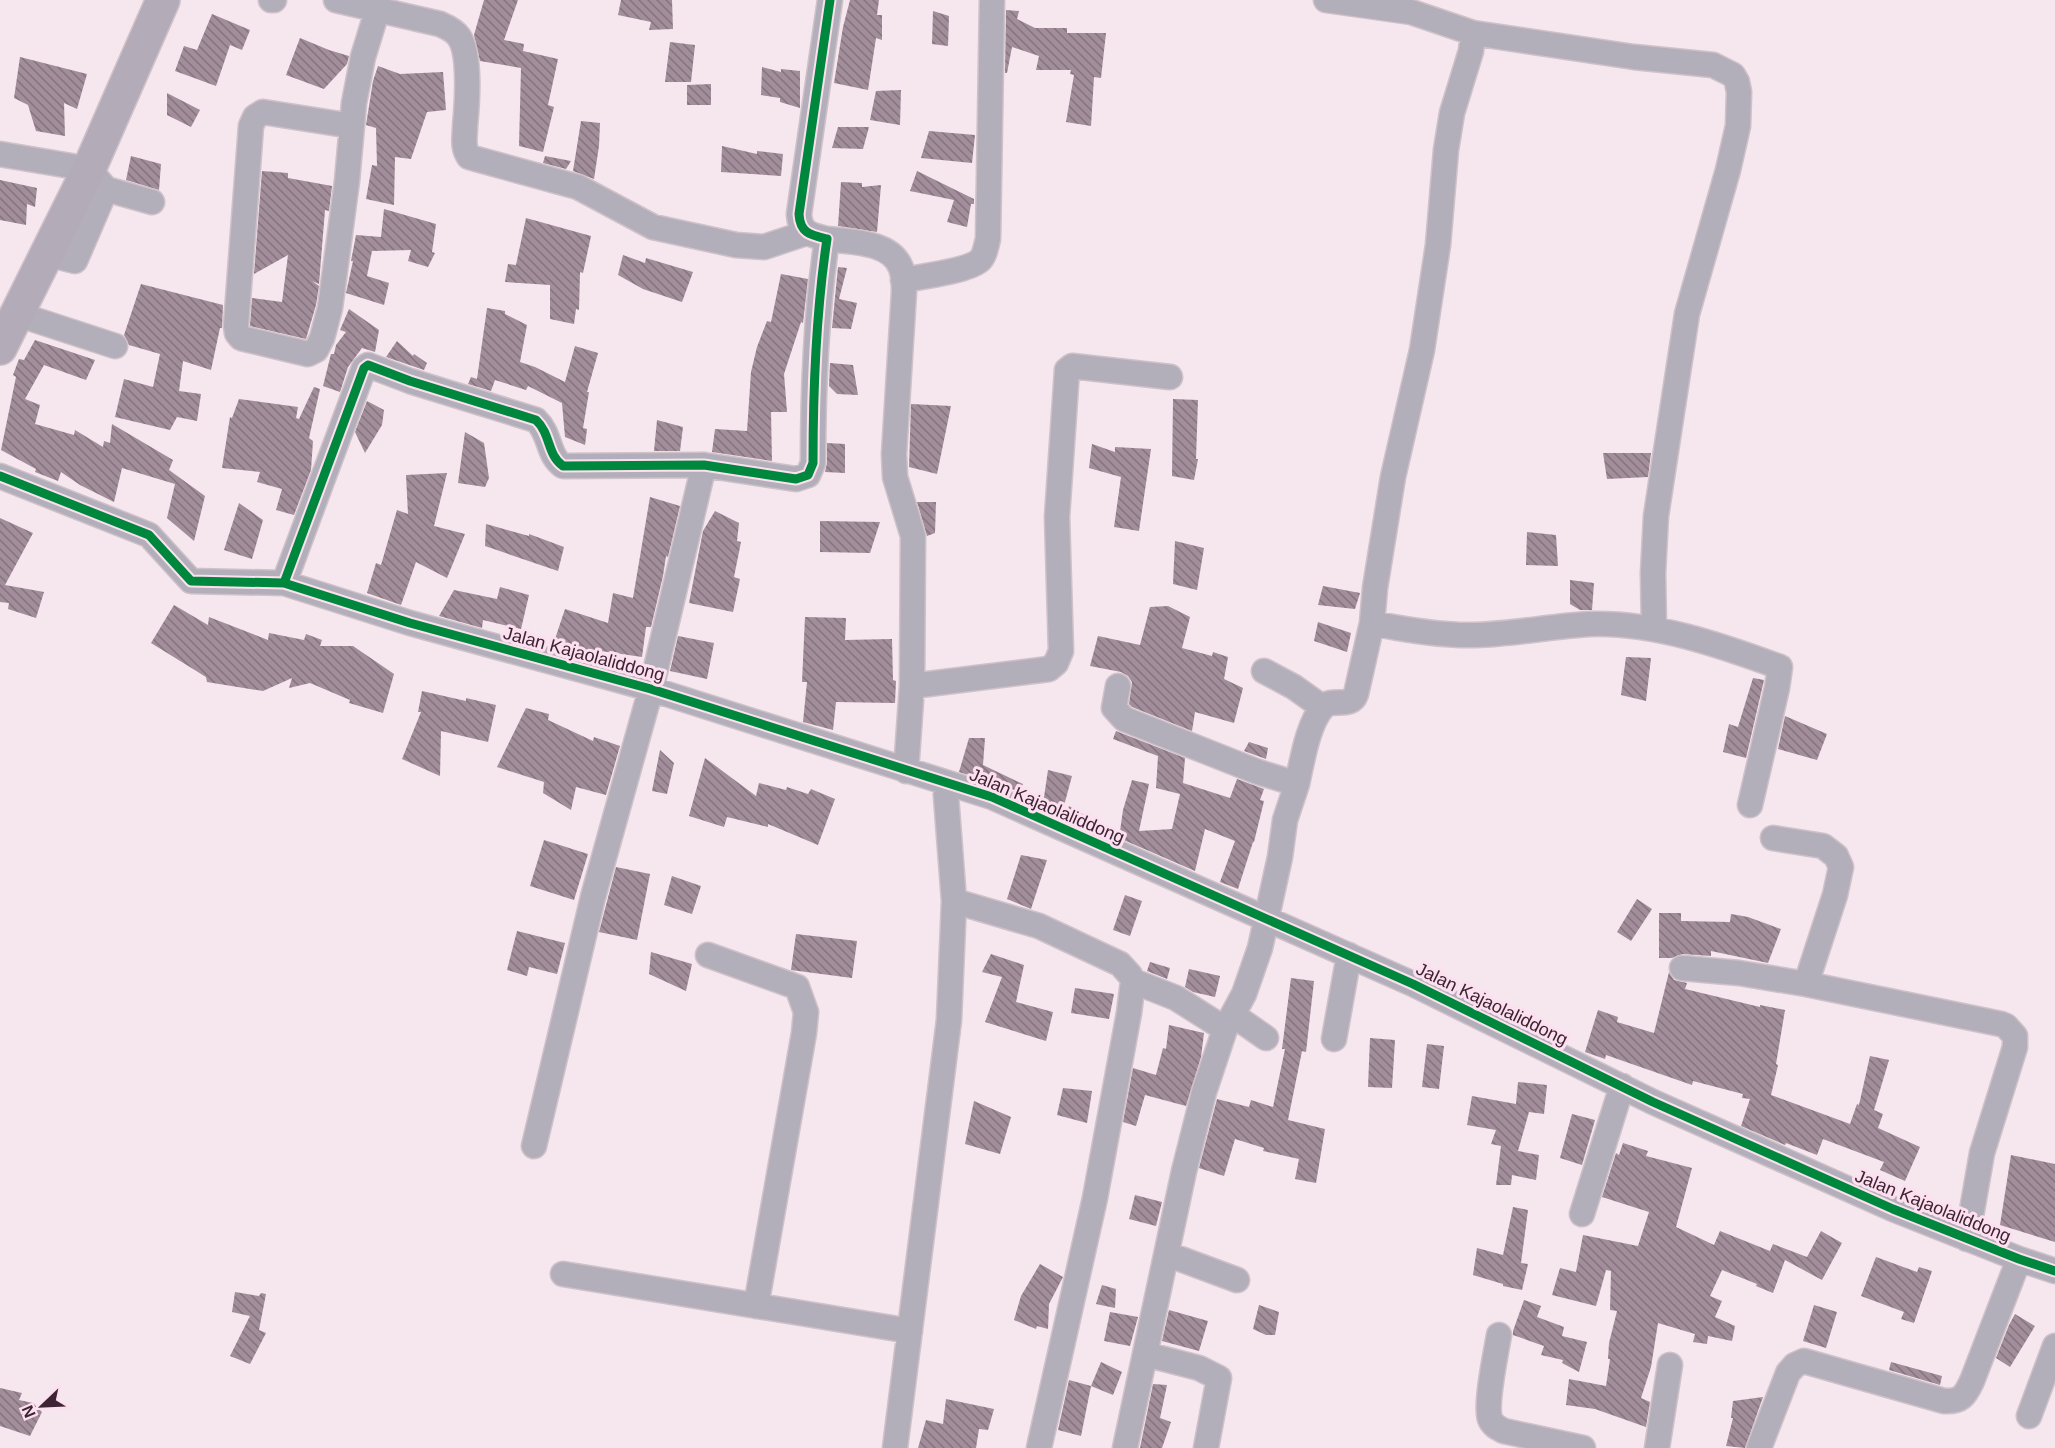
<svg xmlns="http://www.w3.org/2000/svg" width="2055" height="1448" font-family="Arial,sans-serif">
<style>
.building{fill:url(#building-back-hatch)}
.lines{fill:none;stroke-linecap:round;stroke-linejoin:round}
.minor-casing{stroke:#cfc1c9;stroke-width:27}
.highway-casing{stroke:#cfc1c9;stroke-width:36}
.minor{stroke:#b3afba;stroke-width:24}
.highway{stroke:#b4abb8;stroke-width:33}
.cycleway-casing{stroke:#fce0ef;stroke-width:13}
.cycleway{stroke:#00873e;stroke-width:9}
.labels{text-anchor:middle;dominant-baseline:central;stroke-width:6;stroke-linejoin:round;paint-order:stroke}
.street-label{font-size:18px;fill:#3d2333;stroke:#fce0ef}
</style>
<defs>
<pattern id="building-back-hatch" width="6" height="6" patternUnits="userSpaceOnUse" patternTransform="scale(1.5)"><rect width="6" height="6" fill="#a28d9a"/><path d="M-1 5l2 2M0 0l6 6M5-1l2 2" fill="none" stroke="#85737e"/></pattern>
</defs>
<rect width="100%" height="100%" fill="#f6e6ee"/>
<!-- building -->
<path class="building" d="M484,0H518L504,40L524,44L523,51L558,59L548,105L554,107L543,152L519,146L521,68L480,61L474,35Z
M621,0H672L673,29L649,30L651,22L618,15Z
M850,0H879L877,15H882V40L876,38L868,90L834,83L843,27Z
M1006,10L1019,11L1017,19L1035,28H1067V33H1106L1101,78L1094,77L1091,126L1066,122L1074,75L1070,74L1071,70H1036L1039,56L1012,47L1007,73H1005Z
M933,11L949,16L948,46L932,44Z
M212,14L250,30L242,50L230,45L216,86L175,71L184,46L197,50Z
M300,38L329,50L349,56L347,64L324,89L286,75Z
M670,42L695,45L691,82H665Z
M20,57L87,74L77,109L64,103L65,136L36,131L28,105L14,98Z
M378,66L400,74L443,72L446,110L427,112L411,159L395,157L394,205L366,199L372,165L377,166L376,128L366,125L373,81Z
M762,67L781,72V69L800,71V108L780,102V98L761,95Z
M711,84V105H687V85Z
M901,90L900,125L870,120L876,91Z
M167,93L200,110L191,127L167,115Z
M581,121L600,123L599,146L594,179L573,171Z
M838,127H869L863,149L832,148Z
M929,131L975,135L972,163L921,158Z
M722,146L757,154V151L783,154L781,176L721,172Z
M131,156L161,164L159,190L126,180Z
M545,156L571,161L566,169L543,163Z
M262,171L288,173V178L332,186L329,211L325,210L319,284L312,281L319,286L316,305L306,339L250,326L252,298L282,302L288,255L254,274Z
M917,171L974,199V204H971L967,227L947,222L954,200L910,191Z
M0,180L37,188L35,207L27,204L26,225L0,220Z
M841,182L862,183V187L881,185L877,232L838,226Z
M384,209L436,224L432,252L435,253L428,267L408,261L411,250L372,251L367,276L389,283L384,305L346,293L353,261H351L356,235L381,237Z
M526,218L591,236L583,273L580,272L579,310L576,309L574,324L550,319V285L505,282L508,264L516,265Z
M623,255L645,263L646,258L693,272L682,302L643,289L618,275Z
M838,267L847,268L839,299L857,303L851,329L832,328Z
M781,274L808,279L803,323L801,322L784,374L787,412H771L772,461L712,452L715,429L747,431L751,372L757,347L767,321L771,322Z
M141,284L223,305L222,328H220L211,370L183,361L179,391L201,394L197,421L177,417L170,430L115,417L124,379L153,387L160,354L129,345L124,335Z
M487,308L505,311V314L527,325L520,362L535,367L565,382L575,346L598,353L587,392H589L583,428L587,429L585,445L565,437L562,403L528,386L526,390L495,380L491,391L468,384L471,377L477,379Z
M349,309L379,330L375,352L362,348L348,367L340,392L323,386L331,354H334L336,345L346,332L340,330Z
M35,340L95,360L86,380L44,365L25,399L40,405L35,424L74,435L75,430L103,447L104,441L110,443L112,424L173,460L169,470L205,496L194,541L167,518L175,484L122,468L114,502L80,485L61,472L58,481L35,472L36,469L1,450L16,377L13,375L19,359L24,360Z
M397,341L413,356L414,354L427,363L424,370L386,357Z
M830,363L853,365L858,395L837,394L829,386Z
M314,387L320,389L309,438L313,441L311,470L294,515L276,510L282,489L257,482L260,472L222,468L230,417L232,418L239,399L298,407L296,418L299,419Z
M1173,399L1198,400L1196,459H1198L1194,480L1172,476Z
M367,401L384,410L382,425L365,453L355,432Z
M911,404L951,406L937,474L909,467Z
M657,420L683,427L680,451H654Z
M465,432L484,443L489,478L485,487L458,483Z
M827,443L845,444V473L825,472L827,463Z
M1092,444L1115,452V447L1151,449L1139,531L1114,527L1121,477L1089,468Z
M1603,453H1651L1648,477L1607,479Z
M447,473L434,526L465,534L447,578L416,562L401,605L367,593L376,563L381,565L397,510L408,514L406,475Z
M650,497L680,506L668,557L666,556L663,576L651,627H646L642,657L594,650L593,654L554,642L565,609L608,623L613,593L633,598Z
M917,502H936L935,533L927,536Z
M239,503L263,520L252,559L224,550Z
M715,511L739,523L737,541L741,542L734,577L740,579L733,612L689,603L703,531Z
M0,518L33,533L5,585L44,592L36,618L8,609L9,603L0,602Z
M820,521L880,522L870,553L820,552Z
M486,524L529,536V534L564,547L558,571L485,546Z
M1527,532L1556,535L1558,566L1526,565Z
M1175,541L1204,548L1197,590L1173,584Z
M1570,580L1594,583L1592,610H1580L1570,604Z
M1323,586L1360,593L1355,609L1318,605Z
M500,587L529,595L521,629L483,620L482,628L439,616L454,590L497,599Z
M174,605L208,625L209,617L268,640L269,633L304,640L306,634L322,640L320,646H353L394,674L383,713L349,703L350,700L310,683L289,688L292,678L263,691L207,682L206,677L151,643Z
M1168,606L1190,617L1182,648L1212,656L1213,652L1228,657L1224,679L1243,688L1234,723L1195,712L1192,731L1132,707L1129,704L1132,682L1128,676L1121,672L1090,666L1098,636L1140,645L1150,607Z
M805,617L846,618L845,640L892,639L893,680L896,681L895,703L836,702L833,730L803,722L807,682H802Z
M1318,622L1351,633L1347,652L1314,641Z
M678,636L714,643L707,679L670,671Z
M1626,657L1651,658L1646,701L1621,695Z
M1753,678L1764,680L1746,758L1723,752L1729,724L1738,727Z
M422,691L466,701V698L496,705L488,742L441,731L440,776L402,759L421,712H418Z
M526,708L549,714L548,720L593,741L594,737L620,746L606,795L576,787L571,810L543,793L544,782L497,767Z
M1785,716L1827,734L1817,760L1778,749Z
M1116,731L1185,758L1183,783L1230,798L1237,779L1264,789L1260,800L1264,801L1254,842H1253L1238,889L1220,882L1235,841L1205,829L1195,871L1119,838L1123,810L1132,780L1149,784L1139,831L1172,829L1180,794L1156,788L1158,756L1113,739Z
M969,738H985L983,765L1023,784L1020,792L959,772Z
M1249,742L1268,748L1266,759L1244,751Z
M660,750L674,763L667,794L652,791Z
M705,758L756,796L759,783L786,790L787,787L808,794L811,789L835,799L818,845L768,824V827L727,817L724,827L689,816Z
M1048,770L1072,776L1062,813L1043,804Z
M1069,806L1086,816L1084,822L1067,815Z
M544,840L588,854L574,900L530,886Z
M1021,855L1047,860L1031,909L1007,899Z
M616,867L650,874L637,940L599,932Z
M672,876L701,886L692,914L664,905Z
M1125,895L1142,901L1130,936L1113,930Z
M1637,899L1652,909L1631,941L1617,932Z
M1659,913H1681V921L1730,922L1731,914L1748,917L1781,929L1768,963L1711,951V956L1683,954L1672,958H1659Z
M517,931L565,943L557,974L529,967L527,976L507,970Z
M796,934L857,941L852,978L791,970Z
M651,952L692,964L686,991L649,974Z
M991,954L1024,965L1016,1002L1053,1012L1046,1041L985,1022L1002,977L982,972Z
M1150,962L1170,968L1167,979L1147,971Z
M1189,969L1220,976L1215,997L1193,992L1185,987Z
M1669,972L1674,980L1687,983L1685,989L1760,1007V1005L1785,1010L1776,1064L1778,1065L1771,1095L1850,1124L1857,1104L1859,1105L1870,1056L1889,1060L1874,1110L1883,1114L1878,1128L1920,1147L1905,1181L1880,1170L1884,1162L1823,1139L1817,1155L1786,1143L1785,1145L1741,1126L1750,1099L1742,1098L1743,1094L1693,1081L1692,1085L1606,1055L1605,1059L1585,1052L1598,1010L1618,1017L1617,1022L1654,1033Z
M1291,978L1314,981L1306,1052L1302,1051L1288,1120L1325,1129L1316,1183L1295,1179L1299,1159L1263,1151L1264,1148L1235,1139L1224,1176L1199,1168L1217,1099L1249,1107L1251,1100L1273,1107L1285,1049H1282Z
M1075,988L1114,994L1109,1019L1071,1013Z
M1169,1025L1204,1033L1201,1057L1186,1106L1145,1095L1136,1126L1123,1122L1133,1068L1156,1075L1163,1048L1166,1049Z
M1370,1038L1395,1040L1392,1088L1368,1087Z
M1427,1044L1444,1046L1439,1089L1422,1087Z
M1518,1082L1547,1085L1544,1114L1529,1112L1518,1151L1539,1155L1536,1180L1512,1175L1511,1185H1496L1501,1146L1491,1144L1496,1130L1467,1125L1472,1096L1516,1104Z
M1063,1088L1092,1091L1087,1123L1057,1115Z
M974,1101L1011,1117L1000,1154L965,1144Z
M1572,1114L1595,1120L1582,1165L1560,1158Z
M1623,1143L1648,1151L1646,1156L1692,1168L1676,1227L1714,1245L1720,1231L1770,1251L1773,1244L1807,1257L1821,1231L1842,1243L1822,1280L1785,1260L1773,1293L1756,1286L1757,1284L1722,1270L1710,1296L1722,1301L1715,1317L1735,1326L1732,1341L1708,1336L1707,1344L1693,1342L1695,1334L1658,1323L1651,1367L1641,1398L1650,1402L1646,1427L1595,1409L1566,1405L1569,1379L1606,1386L1610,1359H1608L1609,1343L1617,1311L1610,1310L1611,1271L1606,1270L1596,1306L1552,1295L1560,1268L1576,1272L1583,1235L1638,1246L1649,1212L1602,1197L1616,1153L1619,1155Z
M2011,1155L2055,1164V1242L2000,1225Z
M1135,1195L1162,1202L1156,1226L1129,1219Z
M1513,1207L1528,1210L1521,1263L1528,1264L1522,1290L1503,1286V1284L1473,1275L1477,1248L1503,1255Z
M1876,1257L1917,1272L1919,1267L1932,1271L1914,1323L1901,1319L1904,1312L1861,1296Z
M1040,1264L1063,1277L1049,1304L1048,1329L1037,1326L1036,1329L1014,1320L1021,1296Z
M1102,1285L1116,1289L1115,1308L1096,1304Z
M235,1292L259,1296L261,1293L266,1294L259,1330L266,1333L250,1364L230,1356L250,1316L232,1312Z
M1524,1300L1541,1306L1537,1317L1564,1327L1562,1336L1587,1342L1579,1372L1562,1363L1563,1360L1541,1355L1544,1346L1513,1335V1331Z
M1259,1305L1279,1312L1275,1335H1266L1253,1329Z
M1814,1305L1837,1312L1826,1348L1803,1341Z
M1169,1310L1208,1321L1199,1351L1162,1341Z
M1110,1312L1138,1317L1130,1346L1104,1341Z
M2015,1314L2035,1326L2010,1367L1996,1358L2009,1325Z
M1101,1362L1122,1372L1113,1395L1091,1386Z
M1891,1362L1942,1376L1940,1385L1889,1370Z
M1069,1380L1091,1386L1081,1436L1058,1430Z
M1153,1384L1167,1385L1160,1418L1171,1422L1162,1448H1140Z
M0,1388L22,1393L19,1400L33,1403L42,1412L30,1436L0,1426Z
M1763,1397L1745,1448L1726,1446L1733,1418H1731L1733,1401Z
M946,1399L994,1409L988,1430L979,1429L976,1448H918L926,1420L943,1424Z"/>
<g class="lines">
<defs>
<path id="minor" d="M271,0H274
M336,0L440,24C447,27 455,31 459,37C471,54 467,105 465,126C465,137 462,147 469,157L578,187L653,227L736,245L764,247L806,233
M1473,33L1634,57L1713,65L1733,75L1737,82L1739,92L1738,126L1728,170L1687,314L1656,516L1653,573L1654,629
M352,126L263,112L255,117L251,126L236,326L237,333L241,338L308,354L316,350L322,338L330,308L347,181L354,103L363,57L378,8
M0,154L89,169L106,189L152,202
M827,239C851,242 891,241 901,268C904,276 904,284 904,292L894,454L895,477L913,536L912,686L906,771
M47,254L75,261L106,189
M903,280C919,277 967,271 979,261C985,256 986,246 988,239L992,0
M17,314L115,346
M0,476L149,535L191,581L284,583L410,623L651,689L992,797L1413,984L1653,1102L1893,1209L2019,1259L2055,1271
M284,583L364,368L368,365L410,381L536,420C551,434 547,455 563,466L704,465L796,479L808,475L813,463C813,389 816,312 827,239C810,235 800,233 799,214L830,0
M1372,623C1406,630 1441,636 1476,635C1514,634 1552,626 1590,624C1654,622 1720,645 1780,667L1777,688L1750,805
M1264,671L1294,687L1322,707
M912,686L1049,669L1056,663L1061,651L1057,517L1067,370L1072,366L1170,377
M1118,686L1114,708L1124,719L1258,772L1297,784L1285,820L1280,857L1260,948L1244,994L1225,1029L1204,1092L1184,1171L1125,1448
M1297,784C1302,762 1308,723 1323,707C1332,697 1351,709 1356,694L1372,623L1375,588L1393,477L1422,350L1438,245L1446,150L1452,113L1471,51L1473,33L1411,12L1326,0
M1773,838L1823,846L1836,856L1841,867L1835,895L1806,984L2001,1024L2006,1026L2015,1036V1047L1982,1153L1967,1239
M954,901L1039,926L1120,964L1130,975L1133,981L1129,1013L1095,1198L1039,1448
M708,955L797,987L806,1012L804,1033L756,1306
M1682,968L1739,973L1806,984
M1133,981L1176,998L1225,1029
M1233,1015L1266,1038
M1334,1039L1349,955
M534,1146L593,897L651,689L704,465
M1582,1214L1622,1086
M1167,1254L1237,1280
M563,1274L910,1331
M1499,1335C1496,1353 1485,1404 1490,1419C1493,1426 1498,1428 1504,1431L1583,1448
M1145,1354L1199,1368L1219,1378L1206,1448
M2029,1416L2055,1346
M895,1448L949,1020L954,901L945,783
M1657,1448L1670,1365
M1759,1448L1788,1373L1795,1365L1804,1361L1944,1401C1961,1402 1965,1396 1972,1381L2019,1259"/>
<path id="highway" d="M0,348L89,169L163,0"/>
</defs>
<!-- minor casing -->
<use href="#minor" class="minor-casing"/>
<!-- highway casing -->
<use href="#highway" class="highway-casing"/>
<!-- minor -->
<use href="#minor" class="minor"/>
<!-- highway -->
<use href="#highway" class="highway"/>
<defs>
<path id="cycleway" d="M0,476L149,535L191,581L284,583L410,623L651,689L992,797L1413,984L1653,1102L1893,1209L2019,1259L2055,1271
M284,583L364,368L368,365L410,381L536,420C551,434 547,455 563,466L704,465L796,479L808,475L813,463C813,389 816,312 827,239C810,235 800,233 799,214L830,0"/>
</defs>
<!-- cycleway casing -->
<use href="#cycleway" class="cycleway-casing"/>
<!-- cycleway -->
<use href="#cycleway" class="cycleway"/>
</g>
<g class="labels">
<!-- street labels -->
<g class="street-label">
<text transform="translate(584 654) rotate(15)">Jalan Kajaolaliddong</text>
<text transform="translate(1047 806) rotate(23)">Jalan Kajaolaliddong</text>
<text transform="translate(1492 1004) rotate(26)">Jalan Kajaolaliddong</text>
<text transform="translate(1933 1206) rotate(22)">Jalan Kajaolaliddong</text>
</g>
</g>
<!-- north arrow -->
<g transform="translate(42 1406) rotate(247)" stroke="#fce0ef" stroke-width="4.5" paint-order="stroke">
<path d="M0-4.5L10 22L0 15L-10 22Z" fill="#3d2333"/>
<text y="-9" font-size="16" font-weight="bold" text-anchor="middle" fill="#3d2333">N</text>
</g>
</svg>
